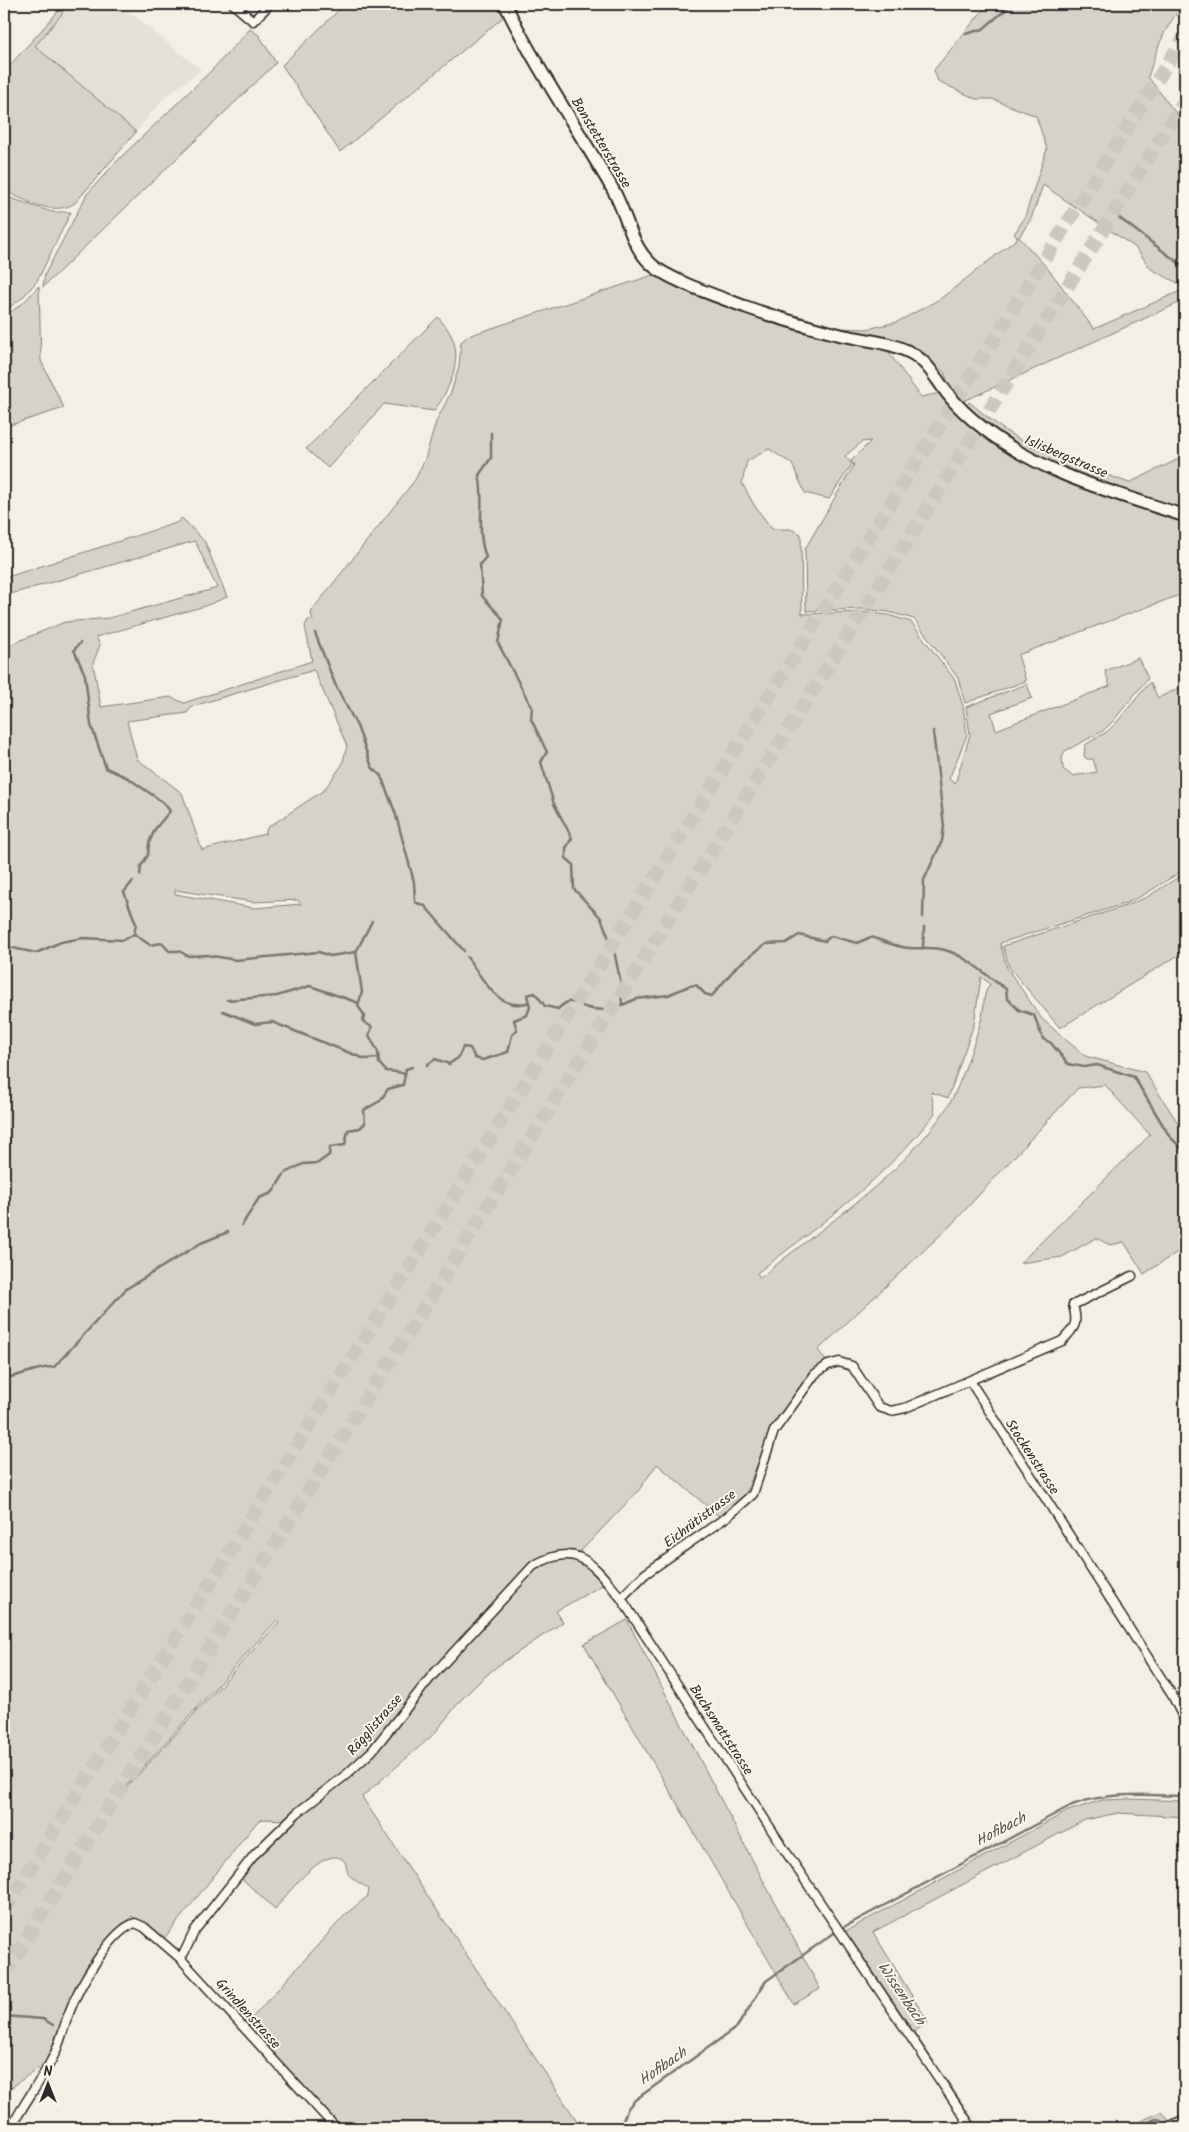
<svg xmlns="http://www.w3.org/2000/svg" width="1189" height="2132" font-family="Kalam,sans-serif">
<style>
.built{fill:#e4e0d6}
.green{fill:#d5d2c9;stroke:#807e7a;fill-rule:evenodd}
.lines{fill:none;stroke-linecap:round;stroke-linejoin:round}
.stream{stroke:#787772;stroke-width:2.5}
.highway-tunnel{stroke:#cbc8bf;stroke-width:14;stroke-dasharray:14 7;stroke-linecap:butt}
.street-casing{stroke:#2b2b2b;stroke-width:11}
.secondary-casing{stroke:#2b2b2b;stroke-width:15}
.street{stroke:#fbf7ec;stroke-width:8}
.secondary{stroke:#fbf7ec;stroke-width:11}
.labels{text-anchor:middle;dominant-baseline:central;stroke-width:4;stroke-linejoin:round;paint-order:stroke}
.street-label{font-size:14px;fill:#2b2b2b;stroke:#fbf7ec}
.water-label{font-size:15px;font-style:italic;fill:#585755;stroke:#fbf7ec}
</style>
<rect width="100%" height="100%" fill="#f3efe4"/>
<filter id="ink" filterUnits="userSpaceOnUse"><feTurbulence type="fractalNoise" baseFrequency=".02" numOctaves="2"/><feDisplacementMap in="SourceGraphic" scale="10" xChannelSelector="R" yChannelSelector="G"/><feConvolveMatrix kernelMatrix="1 2 1 2 8 2 1 2 1" color-interpolation-filters="sRGB"/></filter>
<g filter="url(#ink)">
<!-- built -->
<path class="built" d="M71,4H120L201,70L163,99L136,132L34,46Z"/>
<!-- green -->
<path class="green" d="M345,4H501L507,14L340,152L282,65Z
M988,4H1185C1164,26 1157,49 1148,77L1185,125V287L1151,269L1136,248L1043,185L1031,219L1019,237L1049,270L1094,329L1185,289V300L953,406L993,441L1185,519V593L1018,655L1026,681L965,703L958,678L914,619L889,612L862,609L806,611L805,549L854,465L851,461L871,441L862,442L845,456L852,464L829,499L805,493L792,464L769,449L747,461L742,483L754,505L772,529H790L801,534L802,614L862,612L888,615L911,622L955,680L963,706L967,735L949,779L955,784L970,735L966,707L1027,684L1032,698L991,713L996,730L1110,686L1105,671L1138,658L1148,678L1114,720L1103,731L1065,751L1062,758L1063,769L1072,776L1097,772L1093,759H1087L1084,756L1085,745L1108,731L1117,722L1150,682L1158,698L1185,685V869L1145,894L1127,903L1000,943L1007,968L1042,1019L1085,1056L1145,1072L1185,1134V1247L1144,1274L1124,1242L1110,1245L1096,1238L1062,1257L1020,1263L1150,1135L1105,1085L1078,1088L952,1224L818,1350L827,1362L808,1374L770,1433L744,1498L721,1518L657,1464L639,1490L580,1552H556L532,1563L361,1758L285,1820L263,1819L257,1822L162,1941L132,1916L94,1959L69,2002L46,2062L4,2093V647L65,622L109,618L217,588L195,541L4,596V578L176,523L182,518L205,542L227,597L205,606L96,637L100,645L93,663L101,707L170,697L184,703L312,661L305,626L308,620H313L311,614L313,609L415,480L425,459L436,422L451,392L459,367L461,342L468,336L656,274L696,292L836,328L867,329L897,322L940,299L1018,238L1014,234L1024,219L1047,149L1036,116L992,99H976L938,81L934,70ZM900,344L944,372L951,391L921,397L889,353ZM314,670L347,746L342,765L324,790L267,828L265,834L202,850L182,793L137,759L127,721L187,713L193,706ZM175,890L254,902L298,900L301,904L255,908L175,894ZM981,977L990,984C982,995 985,1004 982,1017C975,1041 961,1085 948,1106C901,1178 825,1224 760,1278L757,1273C821,1224 886,1178 935,1113L931,1092L948,1098L974,1024ZM277,1620L279,1622L126,1788L125,1787Z
M62,7H65L62,14L35,46L136,132L75,203C54,217 23,200 4,190V72Z
M250,29L259,35L276,63L43,287L45,274L87,194L119,159L212,70Z
M4,196L52,212H71L37,281L22,298L4,311Z
M39,286L41,361L64,408L4,427V317L23,303Z
M438,317C443,323 449,330 452,337C463,361 448,392 434,411L384,404L328,468L306,449Z
M969,402L1004,430L1029,445L1129,483L1185,456V513L1030,456L967,410L966,406Z
M1185,873V951L1060,1028L1009,967L1003,946L1128,905L1147,897Z
M568,1557L590,1566L618,1598L638,1630L604,1584L556,1611L563,1622L496,1667L480,1681L460,1701L434,1734L362,1797L581,2127L336,2128L251,2032L249,2025L251,2019L346,1914L368,1896L369,1889C363,1885 355,1881 350,1876C345,1871 348,1863 342,1859C323,1846 286,1896 275,1909L240,1877L284,1828L352,1773L536,1567L546,1561Z
M627,1620L820,1989L794,2004L584,1644Z
M1130,1799L1185,1801V1817L1118,1813L1085,1820L873,1932L928,2022L911,2034L844,1932L1068,1811L1102,1800Z
M1162,2112L1171,2123L1160,2128H1124Z"/>
<g class="lines">
<!-- stream -->
<path class="stream" d="M1053,4L1056,6L1061,4
M966,34L983,29L1012,4
M1118,217L1184,267
M491,433V458L479,475C486,503 475,528 486,557L480,564L482,596L503,619L498,643L532,708L531,719L547,752L541,762L554,804L572,838L566,848V858L573,864L574,889L601,918L614,951L621,984L622,1005
M315,633L335,684L357,726L372,767L381,776L395,812L414,882L415,902L425,906L464,951
M80,643L74,650L85,675L91,725L106,768L128,778L164,803L170,811L155,829L149,843L148,855L141,866L140,875
M133,881L124,892L136,924L134,934
M923,917L924,880L942,841L944,826L933,731
M372,921L356,952L362,992L358,1006L365,1016L362,1021L372,1027L369,1035L378,1052L379,1063L386,1071L398,1072L404,1074
M4,946L36,953L61,942L83,938L123,940L134,934L150,945L162,943L169,951H179L188,956L207,955L236,960L319,952L330,956L356,952
M923,947L924,927
M467,957C482,977 499,1014 529,1002
M227,1000L277,996L310,986L359,1003
M223,1011L255,1024L272,1022L365,1059L378,1058
M427,1065L435,1059L449,1064L458,1058L463,1047L470,1048L475,1058L483,1060L508,1052L512,1035L517,1030L514,1020L527,1015L530,1007L527,995L535,993L545,1006L558,1009C561,1006 565,1003 568,1002C575,1000 582,1007 588,1008C597,1011 603,1008 612,1012L620,1006L636,999L668,995L689,986L696,985L705,994L712,996L737,966L766,944L786,943L799,935L825,941L831,936L857,943L871,937C883,941 896,947 909,948C923,949 937,946 951,952C972,960 987,977 1006,989L1007,998L1019,1010L1034,1015L1043,1039L1051,1043L1068,1064L1084,1067L1097,1065L1134,1077L1170,1137L1185,1151
M242,1225L259,1198L272,1193L285,1173L303,1164L318,1163L329,1155L330,1147L345,1145L348,1130L360,1128L365,1123L364,1110L380,1101L388,1089L403,1085L406,1069L412,1067
M4,1378C22,1376 37,1367 54,1367L126,1289L201,1243L228,1232
M840,1929L1072,1805C1111,1791 1145,1795 1185,1796
M850,1939L933,2062
M4,2016L43,2019L53,2025
M943,2076L977,2128
M620,2128L628,2108L635,2100L737,2027L766,1981L837,1931
M1137,2128L1156,2119L1161,2120"/>
<!-- highway-tunnel -->
<path class="highway-tunnel" d="M4,1910L1185,36
M4,1974L1185,100"/>
<defs>
<path id="street" d="M233,4L253,21L270,4
M59,6L61,4
M970,1381L1172,1695L1185,1721
M621,1598L645,1574L728,1516L753,1494L774,1431L815,1374L828,1365L839,1362L852,1366L879,1407L891,1411L905,1408L1062,1341C1076,1327 1078,1323 1073,1305L1132,1276
M180,1958L184,1953L195,1930L255,1854L297,1813L347,1774L372,1751L431,1677L533,1566C578,1539 593,1565 621,1598L782,1846L972,2128
M11,2128C24,2102 43,2079 55,2053C61,2040 64,2026 69,2013C78,1988 110,1931 135,1923L144,1927L180,1958L336,2128
M1166,2128L1185,2119"/>
<path id="secondary" d="M505,4C536,68 576,126 612,188C627,213 629,243 651,264C668,280 722,298 746,307C777,318 809,327 841,335C864,340 891,342 911,353C928,362 936,379 947,393C957,406 970,418 983,428C1041,474 1116,493 1185,516"/>
</defs>
<!-- street casing -->
<use href="#street" class="street-casing"/>
<!-- secondary casing -->
<use href="#secondary" class="secondary-casing"/>
<!-- street -->
<use href="#street" class="street"/>
<!-- secondary -->
<use href="#secondary" class="secondary"/>
</g>
</g>
<g class="labels">
<!-- street labels -->
<g class="street-label">
<text transform="translate(601 143) rotate(59)">Bonstetterstrasse</text>
<text transform="translate(1066 457) rotate(23)">Islisbergstrasse</text>
<text transform="translate(1032 1457) rotate(57)">Stockenstrasse</text>
<text transform="translate(700 1519) rotate(-37)">Eichrütistrasse</text>
<text transform="translate(375 1725) rotate(-49)">Rägglistrasse</text>
<text transform="translate(721 1730) rotate(57)">Buchsmattstrasse</text>
<text transform="translate(248 2014) rotate(48)">Grindlenstrasse</text>
</g>
<!-- water labels -->
<g class="water-label">
<text transform="translate(1001 1830) rotate(-28)">Hofibach</text>
<text transform="translate(901 1994) rotate(56)">Wissenbach</text>
<text transform="translate(663 2067) rotate(-35)">Hofibach</text>
</g>
</g>
<!-- margin -->
<rect width="1189" height="2132" fill="none" stroke="#fbf7ec" stroke-width="20"/>
<rect x="10" y="10" width="1169" height="2112" fill="none" stroke="#2b2b2b" stroke-width="2" filter="url(#ink)"/>
<!-- north arrow -->
<g transform="translate(48 2084)" stroke="#fbf7ec" stroke-width="4" paint-order="stroke">
<path d="M0-4L9 19L0 12L-9 19Z" fill="#2b2b2b"/>
<text y="-8" font-size="14" font-weight="bold" text-anchor="middle" fill="#2b2b2b">N</text>
</g>
</svg>
